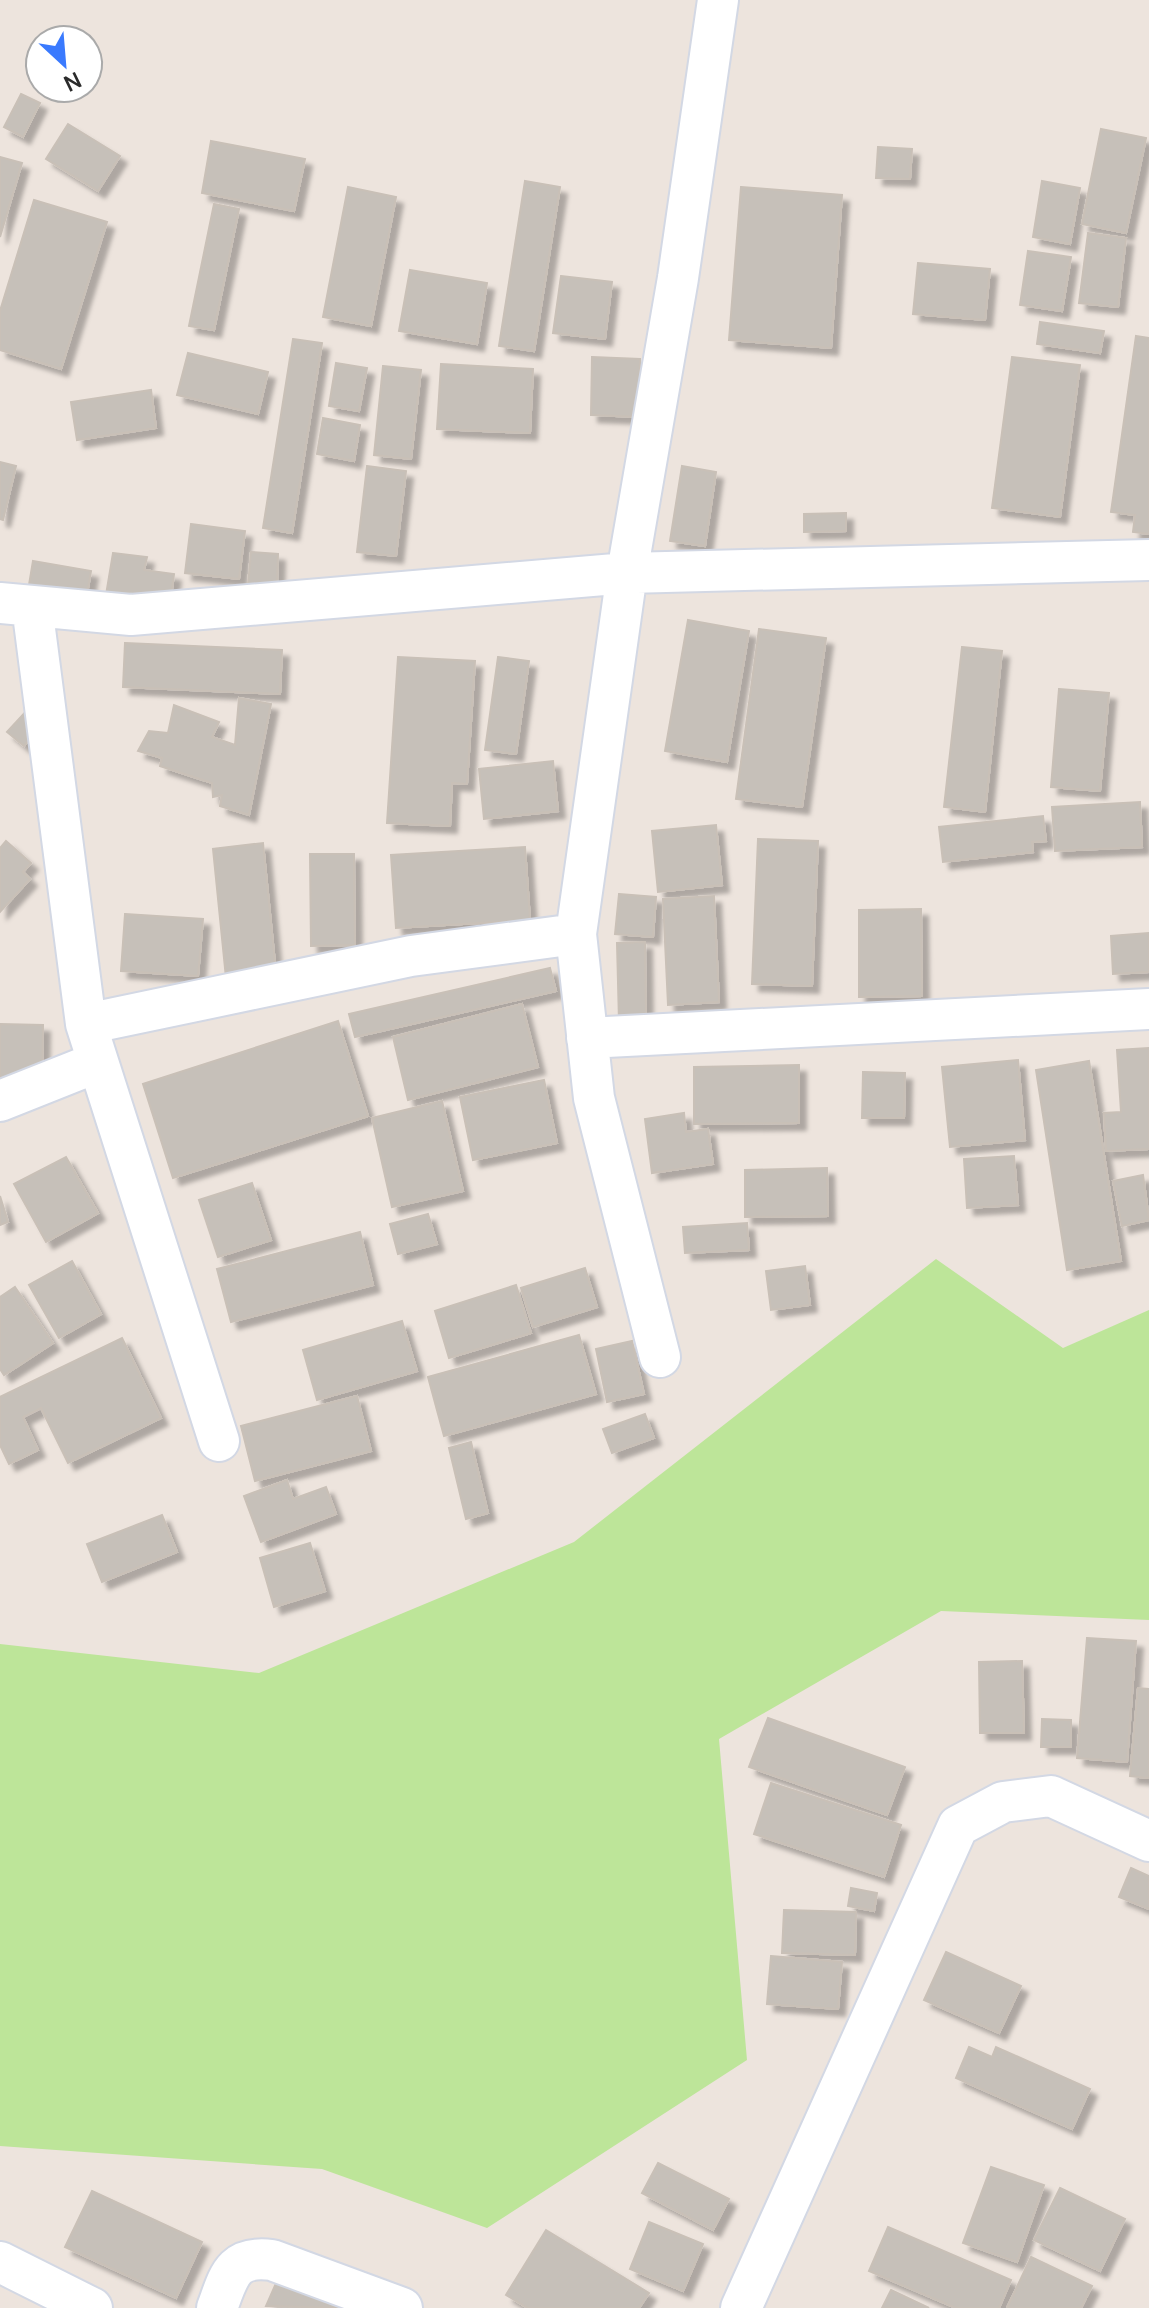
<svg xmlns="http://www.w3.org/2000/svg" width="1149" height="2308" font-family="Manrope,sans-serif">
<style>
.green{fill:#bde599}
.building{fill:#c6c0b9;stroke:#c9c0b7;stroke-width:2;filter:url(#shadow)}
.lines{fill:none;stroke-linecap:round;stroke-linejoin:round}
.street-casing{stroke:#d3d8e4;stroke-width:44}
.street{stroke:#fff;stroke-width:40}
</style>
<defs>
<filter id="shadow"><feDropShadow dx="7" dy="7" stdDeviation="2" flood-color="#0004"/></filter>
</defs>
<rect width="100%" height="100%" fill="#ede4dd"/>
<!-- green -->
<path class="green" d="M936,1259L1063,1348L1149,1310V1620L941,1611L719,1739L747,2060L487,2228L322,2169L0,2146V1644L259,1673L574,1542Z"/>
<!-- building -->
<path class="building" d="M21,94L40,103L23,137L4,127Z
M68,124L120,156L98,191L46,159Z
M1101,129L1146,138L1126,233L1082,224Z
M211,141L305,159L294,211L202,193Z
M878,147L912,149L910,179L876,178Z
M0,157L22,163L0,237Z
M525,181L560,187L534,351L499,346Z
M1042,181L1080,188L1070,244L1033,237Z
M348,187L396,197L371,326L323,317Z
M741,187L842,195L831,348L729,340Z
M34,200L107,222L61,369L0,350V311Z
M214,204L239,209L214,330L189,326Z
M1088,233L1126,238L1118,307L1079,303Z
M1028,251L1071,257L1062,311L1020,305Z
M918,263L990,269L985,320L913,314Z
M410,270L487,283L477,344L399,331Z
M561,276L612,282L605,339L553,333Z
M1040,322L1104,331L1100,353L1037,344Z
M1136,336L1149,338V534L1133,532L1135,515L1111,512Z
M293,339L322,343L292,533L263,528Z
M188,353L268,372L258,414L177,395Z
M592,357L640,359L639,417L591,415Z
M1012,357L1080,365L1060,517L992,508Z
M336,363L367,368L359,411L329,406Z
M441,364L533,369L530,433L437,429Z
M383,366L421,370L411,459L374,455Z
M151,390L156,428L77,440L71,402Z
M323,418L360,425L354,461L317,454Z
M0,462L16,466L3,520L0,519Z
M367,466L406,471L396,556L357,552Z
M682,466L716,472L705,546L670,541Z
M846,513V531L804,532V514Z
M191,524L245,531L239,579L185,573Z
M251,552L278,554L277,586L248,585Z
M113,553L147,557L144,570L174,574L170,605L106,595Z
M33,561L91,571L87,594L29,585Z
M688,620L749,631L727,762L665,751Z
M759,629L826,638L802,807L736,799Z
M125,643L282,650L280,694L123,687Z
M962,647L1002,651L985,812L944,807Z
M398,657L475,661L467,784L452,783L450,826L387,823Z
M498,657L529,661L516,754L485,750Z
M1059,689L1109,693L1100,791L1051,787Z
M239,698L271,704L249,815L220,806L222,795L213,797L212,783L160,766L162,758L138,751L149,731L168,733L174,705L219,722L212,737L235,745Z
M29,708L46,722L24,746L7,732Z
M553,761L558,811L484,819L479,769Z
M1140,802L1142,847L1055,851L1052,807Z
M1043,816L1046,841L1032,842L1033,852L943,862L939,827Z
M716,825L722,885L658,892L652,831Z
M758,839L818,841L812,986L752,984Z
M6,841L31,863L23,872L30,879L0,912V848Z
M263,843L276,973L226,978L213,849Z
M525,847L530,920L396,928L391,855Z
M310,854H354L355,945L311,946Z
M619,894L656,897L653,937L615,934Z
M714,896L719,1002L668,1005L663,899Z
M921,909L922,996L859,997V910Z
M125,914L203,919L198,976L121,971Z
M1149,933V972L1113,974L1111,936Z
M645,942L646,1021L619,1022L617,943Z
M550,968L556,991L355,1037L349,1014Z
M522,1004L538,1067L408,1100L393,1037Z
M338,1021L368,1116L173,1178L143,1084Z
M0,1024L43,1025L42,1081H0Z
M1149,1048V1149L1106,1151L1104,1113L1121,1112L1117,1050Z
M1018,1060L1025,1140L950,1147L942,1067Z
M1089,1061L1121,1261L1067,1270L1036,1070Z
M799,1065V1123L694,1124V1067Z
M863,1072L905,1073L904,1118H862Z
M544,1080L557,1143L473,1160L460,1097Z
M442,1101L463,1191L392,1207L372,1118Z
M684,1113L686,1132L708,1129L713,1164L652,1173L645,1119Z
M1014,1156L1018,1205L967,1208L964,1159Z
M66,1157L98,1213L46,1242L14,1184Z
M827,1168L828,1216L745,1217V1170Z
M1143,1175L1149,1220L1122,1226L1113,1181Z
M252,1183L271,1240L218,1257L199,1200Z
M0,1196L8,1222L0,1225Z
M428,1214L437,1244L398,1254L390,1224Z
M747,1223L749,1250L685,1253L683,1227Z
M360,1232L373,1285L231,1322L217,1269Z
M72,1261L101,1314L59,1338L29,1285Z
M805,1266L810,1305L771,1310L766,1271Z
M585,1268L597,1307L533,1327L521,1288Z
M516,1285L531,1333L449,1358L435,1311Z
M15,1287L53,1343L4,1375L0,1369V1297Z
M402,1321L417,1371L317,1400L303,1350Z
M579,1335L596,1394L444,1436L428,1377Z
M122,1338L161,1418L68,1463L41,1408L23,1417L38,1450L9,1464L0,1445V1397Z
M632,1341L644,1394L607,1402L596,1349Z
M357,1396L371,1451L255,1481L241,1426Z
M645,1414L654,1438L612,1453L603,1429Z
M471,1442L488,1513L466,1519L449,1448Z
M287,1480L293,1499L326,1487L336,1514L261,1542L244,1496Z
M162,1515L177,1552L102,1582L87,1544Z
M310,1543L325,1591L274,1607L260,1558Z
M1087,1638L1136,1641L1127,1762L1077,1758Z
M1022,1661L1024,1733H980L979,1662Z
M1138,1688L1149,1689V1778L1130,1776Z
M768,1718L905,1767L887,1815L749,1767Z
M1042,1719L1071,1720V1747H1041Z
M771,1783L901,1825L884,1877L754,1834Z
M1131,1868L1149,1876V1909L1119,1897Z
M851,1888L877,1893L874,1911L848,1906Z
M784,1910L856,1912L855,1955L782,1953Z
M946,1952L1021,1986L999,2033L924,2000Z
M771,1956L842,1962L838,2009L767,2004Z
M969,2047L992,2057L996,2047L1090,2089L1072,2129L956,2078Z
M658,2163L729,2199L713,2230L642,2193Z
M991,2167L1044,2185L1017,2262L963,2243Z
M1060,2188L1125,2219L1100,2271L1034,2240Z
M92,2191L202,2242L176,2298L65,2247Z
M649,2222L703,2244L683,2291L630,2269Z
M888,2227L1011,2280L999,2308H956L869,2271Z
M546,2230L649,2293L639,2308H528L506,2295Z
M1031,2257L1092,2286L1081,2308H1007Z
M277,2281L343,2308L266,2306Z
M891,2290L929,2308H882Z"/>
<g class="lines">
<defs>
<path id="street" d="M0,603L131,615L627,573L1149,560
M32,606L86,1024L219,1441
M86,1024L411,956L576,934
M587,1038L1149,1009
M0,1101L98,1062
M660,1357L594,1098L576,934L627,573L678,278L718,0
M0,2262L92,2308
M217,2308C229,2276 232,2255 272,2260L402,2308
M741,2308L958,1826L1003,1802L1051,1796L1149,1841"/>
</defs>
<!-- street casing -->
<use href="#street" class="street-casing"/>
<!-- street -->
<use href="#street" class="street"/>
</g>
<!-- north arrow -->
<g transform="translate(64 64) rotate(154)"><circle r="38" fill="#ffffff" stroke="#aaaaaa" stroke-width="2"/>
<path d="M0-6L14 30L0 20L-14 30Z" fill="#3a7afe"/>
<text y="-12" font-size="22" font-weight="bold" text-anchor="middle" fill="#2b2b2b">N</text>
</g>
</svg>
